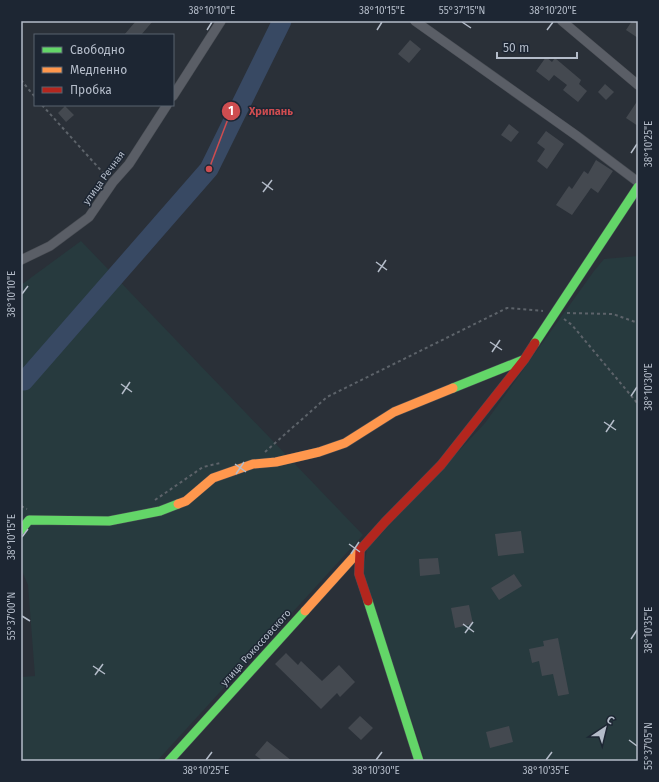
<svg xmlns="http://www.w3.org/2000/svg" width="659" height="782" font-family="'Fira Sans',sans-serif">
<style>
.green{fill:#273a3e}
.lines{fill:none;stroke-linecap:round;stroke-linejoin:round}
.river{stroke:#384963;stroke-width:19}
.building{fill:#444950}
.street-casing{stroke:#484c53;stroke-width:10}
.fast-casing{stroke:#484c53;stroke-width:10}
.slow-casing{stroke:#484c53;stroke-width:10}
.jam-casing{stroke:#484c53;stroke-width:10}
.path{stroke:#5d636a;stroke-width:2;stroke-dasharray:3 3;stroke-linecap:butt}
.street{stroke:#5a5e66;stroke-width:9}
.fast{stroke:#63d668;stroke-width:9}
.slow{stroke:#ff974d;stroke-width:9}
.jam{stroke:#b3261e;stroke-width:9}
.ticks{fill:none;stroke:#b4bcc9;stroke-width:1.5}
.labels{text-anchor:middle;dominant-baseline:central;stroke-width:3;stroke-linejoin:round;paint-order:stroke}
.street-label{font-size:10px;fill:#b4bcc9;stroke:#1d2633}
.leader{fill:none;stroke:#ce4d50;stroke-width:1.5}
.callout-dot{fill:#ce4d50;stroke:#1d2633;stroke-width:1.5}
.mark-label{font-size:12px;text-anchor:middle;font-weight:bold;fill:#fff}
.callout-label{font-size:11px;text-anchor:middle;font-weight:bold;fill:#ce4d50;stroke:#1d2633;stroke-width:3;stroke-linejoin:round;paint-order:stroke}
.neatline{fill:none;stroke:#b4bcc9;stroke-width:1.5}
.ticks-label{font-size:10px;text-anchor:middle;fill:#b4bcc9}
</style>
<rect width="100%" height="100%" fill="#2a3038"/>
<!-- green -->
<path class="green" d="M81,241L363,535L157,761H21V677L35,676L28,585L21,569V285Z
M638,256V761H425L363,573L367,549L485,423L594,271L604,259Z"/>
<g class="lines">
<!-- river -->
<path class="river" d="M21,381H24L209,169L282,21"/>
</g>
<!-- building -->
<path class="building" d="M136,21H153L141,35H124Z
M632,21H638V38L626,30Z
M410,40L421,49L409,63L398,54Z
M546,57L552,62L555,58L581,80L579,84L587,91L578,102L563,90L567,85L554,75L549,81L536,71Z
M605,84L614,92L606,100L598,92Z
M638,100V126L626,118Z
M65,106L74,115L66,122L58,113Z
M509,124L519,132L511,142L501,135Z
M546,131L564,144L547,169L537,161L545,149L537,143Z
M596,160L613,171L598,193L591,188L572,215L556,205L569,186L572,189L584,171L588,174Z
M521,531L524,553L498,556L495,534Z
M438,558L440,574L420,576L419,559Z
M514,574L522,586L499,600L491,588Z
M469,605L473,624L455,628L451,608Z
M558,638L569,694L558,696L553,674L542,676L539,661L532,663L529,649L544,646L543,641Z
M286,653L298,665L301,661L322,681L339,665L355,682L340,697L337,693L321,709L275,664Z
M360,716L373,728L361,740L348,728Z
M509,726L513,742L490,748L486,732Z
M267,741L292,761H263L255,755Z"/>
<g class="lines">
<defs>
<path id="street" d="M415,21L577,136L638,182
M562,21L638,85
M173,96L221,21
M21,260L50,246L89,217L113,182L129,164L167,105"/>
<path id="fast" d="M535,343L638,187
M453,388L523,360
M21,530L29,520L109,521L160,511L178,504
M368,601L419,761
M169,761L305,611"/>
<path id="slow" d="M178,504L186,501L213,478L253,464L276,462L319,452L345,443L394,412L453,388
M305,611L360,550"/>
<path id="jam" d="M368,601L359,574L360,550L385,522L441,465L524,360L535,343"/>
</defs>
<!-- street casing -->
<use href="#street" class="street-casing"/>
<!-- fast casing -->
<use href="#fast" class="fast-casing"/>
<!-- slow casing -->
<use href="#slow" class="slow-casing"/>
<!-- jam casing -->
<use href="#jam" class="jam-casing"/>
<!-- path -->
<path class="path" d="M21,80L35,97
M42,105L106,176
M567,313L613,314L638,323
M564,319L572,325L638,404
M265,452L327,397L507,308L543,311
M155,500L203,467L220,463
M21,506L27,509"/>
<!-- street -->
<use href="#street" class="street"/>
<!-- fast -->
<use href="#fast" class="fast"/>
<!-- slow -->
<use href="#slow" class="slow"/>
<!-- jam -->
<use href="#jam" class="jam"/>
</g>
<!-- ticks -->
<path class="ticks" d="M462,22L471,28M207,30L212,22M377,30L382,22M547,30L553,22M631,153L637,144M262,182L273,190M263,192L272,180M376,262L387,270M378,272L386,260M22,294L28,286M490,342L502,350M492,352L500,340M121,384L132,392M122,394L130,382M631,396L637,387M604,422L616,430M606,432L614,420M235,464L246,472M236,474L244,462M22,537L28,529M349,544L360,552M351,554L359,542M22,616L30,621M463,624L474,632M465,633L473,622M631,639L637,630M93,666L105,674M95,675L103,664M629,740L637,746M206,760L212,752M376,760L382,752M546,760L552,752"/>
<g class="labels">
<!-- street labels -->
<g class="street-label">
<text transform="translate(104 178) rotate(-54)">улица Речная</text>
<text transform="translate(256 648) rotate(-48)">улица Рокоссовского</text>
</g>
</g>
<!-- callouts -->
<path class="leader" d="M209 169L231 111"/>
<g class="callout-dot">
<circle cx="209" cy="169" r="4"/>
<circle cx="231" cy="111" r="10"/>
</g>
<g class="mark-label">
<text x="231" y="115">1</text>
</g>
<g class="callout-label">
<text x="271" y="115">Хрипань</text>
</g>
<!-- border -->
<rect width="659" height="782" fill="none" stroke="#1d2633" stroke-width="44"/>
<!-- legend -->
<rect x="34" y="34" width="140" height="72" fill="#1d2633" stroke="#59626f"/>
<rect x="42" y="47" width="20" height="6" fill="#63d668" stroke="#59626f"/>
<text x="70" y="54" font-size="12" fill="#b4bcc9">Свободно</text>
<rect x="42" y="67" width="20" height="6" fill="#ff974d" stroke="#59626f"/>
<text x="70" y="74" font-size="12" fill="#b4bcc9">Медленно</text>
<rect x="42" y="87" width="20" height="6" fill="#b3261e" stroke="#59626f"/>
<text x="70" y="94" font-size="12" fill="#b4bcc9">Пробка</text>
<!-- north arrow -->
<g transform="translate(605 728) rotate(35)" stroke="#1d2633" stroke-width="3" paint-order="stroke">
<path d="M0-3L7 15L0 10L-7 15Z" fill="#b4bcc9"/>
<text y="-6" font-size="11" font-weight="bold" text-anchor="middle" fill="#b4bcc9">С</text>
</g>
<!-- scale -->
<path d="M497 52v6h80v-6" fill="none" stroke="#b4bcc9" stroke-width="2"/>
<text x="503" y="52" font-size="12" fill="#b4bcc9" stroke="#1d2633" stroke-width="3" paint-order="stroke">50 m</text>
<rect x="22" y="22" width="615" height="738" class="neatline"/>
<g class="ticks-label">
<text x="212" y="14">38°10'10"E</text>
<text x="382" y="14">38°10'15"E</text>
<text x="462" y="14">55°37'15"N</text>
<text x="553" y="14">38°10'20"E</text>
<text transform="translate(648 144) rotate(-90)" y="4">38°10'25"E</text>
<text transform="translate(11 294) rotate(-90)" y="4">38°10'10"E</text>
<text transform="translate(648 387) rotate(-90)" y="4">38°10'30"E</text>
<text transform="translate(11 537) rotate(-90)" y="4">38°10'15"E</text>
<text transform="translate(11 616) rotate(-90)" y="4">55°37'00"N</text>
<text transform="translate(648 630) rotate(-90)" y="4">38°10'35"E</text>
<text transform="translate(648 746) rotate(-90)" y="4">55°37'05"N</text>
<text x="206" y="774">38°10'25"E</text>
<text x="376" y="774">38°10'30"E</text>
<text x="546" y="774">38°10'35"E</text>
</g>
</svg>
